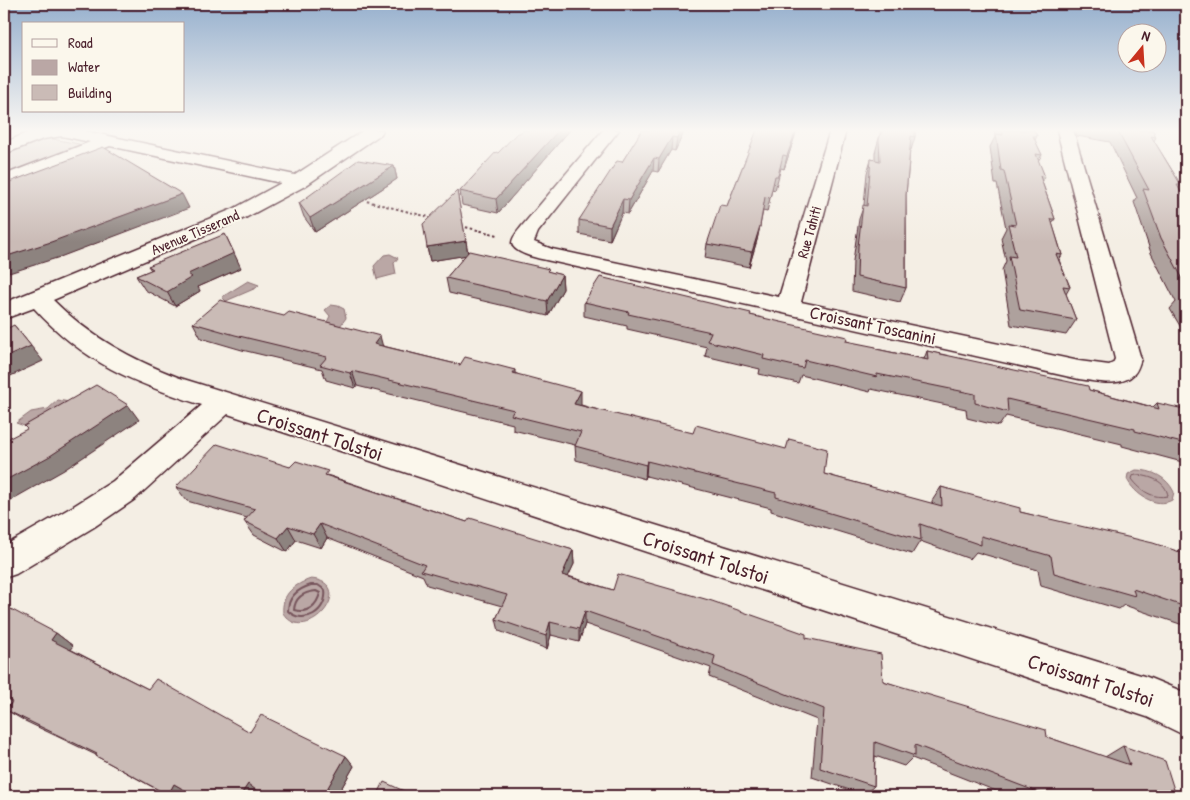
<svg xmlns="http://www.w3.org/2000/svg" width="1190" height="800" font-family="'Patrick Hand',sans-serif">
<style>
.green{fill:#dbd0c9;stroke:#92787a}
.water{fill:#baa7a5;stroke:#8d7174}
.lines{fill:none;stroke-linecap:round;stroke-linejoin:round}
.shore-far1{stroke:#77555c;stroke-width:1}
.shore{stroke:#77555c;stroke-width:2}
.minor-casing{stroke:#4a1f2b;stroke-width:3}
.path{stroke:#4a1f2b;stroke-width:2;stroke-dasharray:2.5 2.5;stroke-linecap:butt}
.minor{fill:#fbf7ec;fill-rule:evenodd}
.wall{fill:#aea19d;stroke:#4a1f2b}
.shaded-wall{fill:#8d837f;stroke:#4a1f2b}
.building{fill:#cabbb6;stroke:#4a1f2b}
.labels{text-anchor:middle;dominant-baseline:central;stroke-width:4;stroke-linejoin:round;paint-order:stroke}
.far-street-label{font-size:15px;fill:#4a1f2b;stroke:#fbf7ec}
.street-label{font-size:18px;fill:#4a1f2b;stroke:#fbf7ec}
.near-street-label{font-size:21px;fill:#4a1f2b;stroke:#fbf7ec}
</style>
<rect width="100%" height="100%" fill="#f4eee4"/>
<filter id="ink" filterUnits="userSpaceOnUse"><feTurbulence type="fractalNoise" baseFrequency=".02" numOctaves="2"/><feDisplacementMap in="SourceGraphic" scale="10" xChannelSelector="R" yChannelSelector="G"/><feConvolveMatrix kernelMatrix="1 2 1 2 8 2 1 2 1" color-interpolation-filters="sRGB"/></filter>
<g filter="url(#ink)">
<!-- green -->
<path class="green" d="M48,138L79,144L78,147L66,153L4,176V154L33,142Z"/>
<!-- water -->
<path class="water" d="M390,254L398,258L394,263L396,274L377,279L374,266L384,255Z
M248,281L259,285L256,288L226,301L222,297Z
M331,305L338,306L344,309L346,318L340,326L327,322L330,316L325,310Z
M58,400L75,403L27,427L16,423L31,412L48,409Z
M1136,470C1152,470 1167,477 1174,492L1172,500C1156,509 1134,494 1127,479L1128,474Z
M311,579C360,583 306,649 283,613C281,594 295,584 311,579Z"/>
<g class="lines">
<!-- shore-far1 -->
<path class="shore-far1" d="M1137,475C1150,476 1166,481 1168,496C1153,499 1141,491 1132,479L1133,476Z"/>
<!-- shore -->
<path class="shore" d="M311,585H318L325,590C328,611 304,626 288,611C288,596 298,589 311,585Z
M316,591L320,593C317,606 307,614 294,610C295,597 304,592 316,591Z"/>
<defs>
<path id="minor" d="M33,130H80L295,175L364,130H383L381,134L305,186L247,217L53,300C90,337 131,359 180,378L1147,677L1186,693V736L1147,717L228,414L135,499L94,527L16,574L4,578V546L72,507L113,481L202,405C134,383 84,363 34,308L4,319V303L233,209L281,183L110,146L4,187V175L90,142L62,136L43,139L4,154V143Z
M603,130H619L538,232L534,242L552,249L779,297L830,130H846L801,302L1079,361L1109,365L1113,363L1115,359L1057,130H1073L1141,359C1139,364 1138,370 1134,374C1121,388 1095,381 1079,379L546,260C537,258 513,253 512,243C512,237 519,230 522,226Z"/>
</defs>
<!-- minor casing -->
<use href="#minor" class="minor-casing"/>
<!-- path -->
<path class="path" d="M362,200L433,218
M461,226L498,235"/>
<!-- minor -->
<use href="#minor" class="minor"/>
</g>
<!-- wall -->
<path class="wall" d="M523,130H570L498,213L462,205L460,191L498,153Z
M642,130H685L675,151L671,150L658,172L653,171L628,214L622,213L610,240L579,234V220L622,162Z
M757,130H797L784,169L781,168L775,190L772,189L767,212L763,211L757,240L749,267L705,258L707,244L727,206Z
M880,130H915V137L911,150H910L906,195V288L900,302L852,291L853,261L859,219L864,205L867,173L871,159L875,160V153L880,134Z
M994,130H1034L1037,136L1035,140L1042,155L1038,161L1045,177L1042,182L1055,219L1052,223L1062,255L1059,260L1070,287L1066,294L1076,320L1066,335L1011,325L1002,270L1006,261L1001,238L1006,228L997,184H995L990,147L995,137Z
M1075,130H1153L1156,137L1154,141L1181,185L1179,188L1186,201V336L1170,309L1176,302L1151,253L1134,202L1137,198L1110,142L1077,136Z
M394,166L397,179L315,232L304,217L299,203Z
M457,191L468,253L562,275L563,289L548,316L449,293L446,278L466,255L430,261L427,247Z
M148,266L241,268L198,287L200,291L175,306L145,290L136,276L151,270Z
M584,302L750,315L876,349L924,359L927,351L1089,390L1153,407L1157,403L1186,414V463L1122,446V444L1006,416L999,426L967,418L966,409L871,389L870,392L801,375L798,383L759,374L760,369L705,356L707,347L627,329V326L584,316Z
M193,323L383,346L460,365L515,370V373L581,405L824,474L932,504V501L941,487L1020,512L1186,554V626L1124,605L1119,609L1041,586L1038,570L976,552L970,559L920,541L912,554L771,511V508L646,476L645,479L576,460L575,445L513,430V424L357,386L355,388L326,380L322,369L242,350L201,338Z
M290,467L330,476L467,522L573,550L574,564L568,576L613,590L806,638L883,681L1047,737L1105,757L1123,746L1176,796H1009L912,758L904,766L875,756L874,786L864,795L812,777L817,720L709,677L711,668L585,624L579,642L551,635L547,649L499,631L496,619L502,606L427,585L423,576L327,538L321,548L296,540L287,552L254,535L244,521L247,518L187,501L176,487Z
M56,633L73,646L70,649L148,689L250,732L346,756L354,766L337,796H264L260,793L259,796H195L190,793L188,796H169L96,756V755L25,721L6,710L12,702Z"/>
<!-- shaded-wall -->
<path class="shaded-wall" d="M559,130H570L498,213L496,199Z
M680,130H685L675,151L677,138Z
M796,130H797L784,169L787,156Z
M672,137L671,150L658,172L659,159Z
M654,158L653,171L628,214L629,200Z
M394,166L397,179L315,232L310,218Z
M182,194L189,208L60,257L9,273L4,266V257Z
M623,199L622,213L610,240V226Z
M760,226L757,240L749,267L752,252Z
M225,234L241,268L198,287L200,291L175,306L167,292L188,274Z
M466,241L468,255L430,261L427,247Z
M562,275L563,289L548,316L547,301Z
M14,325L43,361L4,379V358Z
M380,336L384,351L374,344Z
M352,371L357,386L355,388L350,373Z
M581,391V406L574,404Z
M128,405L139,420L64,470L4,504V481Z
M647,461L646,476L645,479L646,465Z
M320,524L327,538L321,548L313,534Z
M288,526L296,540L287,552L278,538Z
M573,550L574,564L563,588L562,575Z
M585,611V624L579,642V629Z
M550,622L551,635L547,649L546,636Z
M56,633L73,646L68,652L51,640Z
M346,756L354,766L337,796H323Z
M174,784L190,793L188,796H170L168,795Z
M248,784L261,793L259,796H240Z"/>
<!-- building -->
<path class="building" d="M523,130H559L496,199L460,191L496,152L498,153L517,133H520Z
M642,130H680L677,138L672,137L659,159L654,158L629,200L623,199L610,226L579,220L617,161L622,162Z
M757,130H796L787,156L783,155L778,176H775L770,198L765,197L760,226L752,252L707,244L720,205L727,206Z
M882,130H915V137L911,136L906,195V288L857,277L858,246L863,205L867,206L871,159L880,161L879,140Z
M1002,130H1034L1037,136H1033L1042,155L1036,154L1045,177L1040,176L1055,219H1051L1062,255L1056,254L1070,287L1063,286L1076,320L1020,310L1009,256L1016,257L1008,224L1016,225L1004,171L1001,170L996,134L1003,135Z
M1117,130H1153L1156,137L1151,136L1181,185H1177L1186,201V285L1161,238L1143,189L1149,190Z
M103,147L182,194L51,242L4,257V184Z
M358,160L394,166L310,218L299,203Z
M457,191L466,241L427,247L423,224Z
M225,234L234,253L188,274L192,277L167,292L136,276L153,269L148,266Z
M469,251L549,269L547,271L562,275L547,301L446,278Z
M600,277L751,313L750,315L847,337L846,341L876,347V349L928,360L927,351L1088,386L1089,390L1159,409L1157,403L1184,409L1186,414V444L1135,431V429L1007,399L1008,412L975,403V394L877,374V377L805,360L803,368L763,359L764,355L707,341L711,332L628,314L629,312L584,302Z
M1182,295H1186V302Z
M220,300L284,316L289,312L380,336L374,344L460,365L465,357L515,370L513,373L581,391L574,404L693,433L696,425L786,449L789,439L827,449L824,474L942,506L941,487L1020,508V512L1153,543L1186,554V607L1133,589L1135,596L1054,573L1051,556L981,536V545L920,524L921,540L776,497V493L647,461L646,465L575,446L581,432L511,415L514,410L352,371L350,373L320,365L327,357L235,335L193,323Z
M14,325L31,346L4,358V330Z
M96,385L128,405L50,456L4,481V441L27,429L24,426Z
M217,444L290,467L296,461L328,471L325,475L467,522L470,518L573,550L562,575L613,590L618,574L712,601L806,634V638L881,654L883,681L1046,730L1047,737L1130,765L1123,746L1165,761L1176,796H1048L915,745V756L875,742L874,786L820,768L824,709L713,665L715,656L585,611L579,629L550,622L546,636L496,619L507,595L421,571L425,565L320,524L313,534L288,526L278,538L244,521L255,509L176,487Z
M5,606L56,633L51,640L148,689L156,679L250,732L261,715L346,756L323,796H264L248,784L240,796H195L174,784L168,795L96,756L97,754L6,710L12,702L4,697V607Z
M384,782L415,796H377Z"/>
</g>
<!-- sky -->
<linearGradient id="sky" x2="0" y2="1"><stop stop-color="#95afcd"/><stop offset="0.54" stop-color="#faf7f3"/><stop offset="1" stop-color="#faf7f3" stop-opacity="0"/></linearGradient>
<rect width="1190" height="242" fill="url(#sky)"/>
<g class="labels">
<!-- far-street labels -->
<g class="far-street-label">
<text transform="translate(195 232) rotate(-23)">Avenue Tisserand</text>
<text transform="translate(809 232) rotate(-74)">Rue Tahiti</text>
</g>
<!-- street labels -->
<g class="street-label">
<text transform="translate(873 325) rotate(12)">Croissant Toscanini</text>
</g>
<!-- near-street labels -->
<g class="near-street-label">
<text transform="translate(320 434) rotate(18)">Croissant Tolstoi</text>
<text transform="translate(706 557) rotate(18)">Croissant Tolstoi</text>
<text transform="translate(1091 680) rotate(18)">Croissant Tolstoi</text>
</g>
</g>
<!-- margin -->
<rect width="1190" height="800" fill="none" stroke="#fbf7ec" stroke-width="20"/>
<rect x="10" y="10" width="1170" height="780" fill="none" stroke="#4a1f2b" stroke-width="2" filter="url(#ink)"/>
<!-- legend -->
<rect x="22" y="22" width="162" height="90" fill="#fbf7ec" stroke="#b4a19f"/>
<rect x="32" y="39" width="25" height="8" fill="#fbf7ec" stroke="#b4a19f"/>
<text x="68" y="48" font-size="15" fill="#4a1f2b">Road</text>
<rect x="32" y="60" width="25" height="15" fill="#baa7a5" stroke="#b4a19f"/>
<text x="68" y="72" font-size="15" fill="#4a1f2b">Water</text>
<rect x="32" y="85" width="25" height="15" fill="#cabbb6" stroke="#b4a19f"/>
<text x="68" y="98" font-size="15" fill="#4a1f2b">Building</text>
<!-- north arrow -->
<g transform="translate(1142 48) rotate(18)"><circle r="24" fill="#fbf7ec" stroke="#b4a19f"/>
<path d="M0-4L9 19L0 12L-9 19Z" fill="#c8321e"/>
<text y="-8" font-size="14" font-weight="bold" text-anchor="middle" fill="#4a1f2b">N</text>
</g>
</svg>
